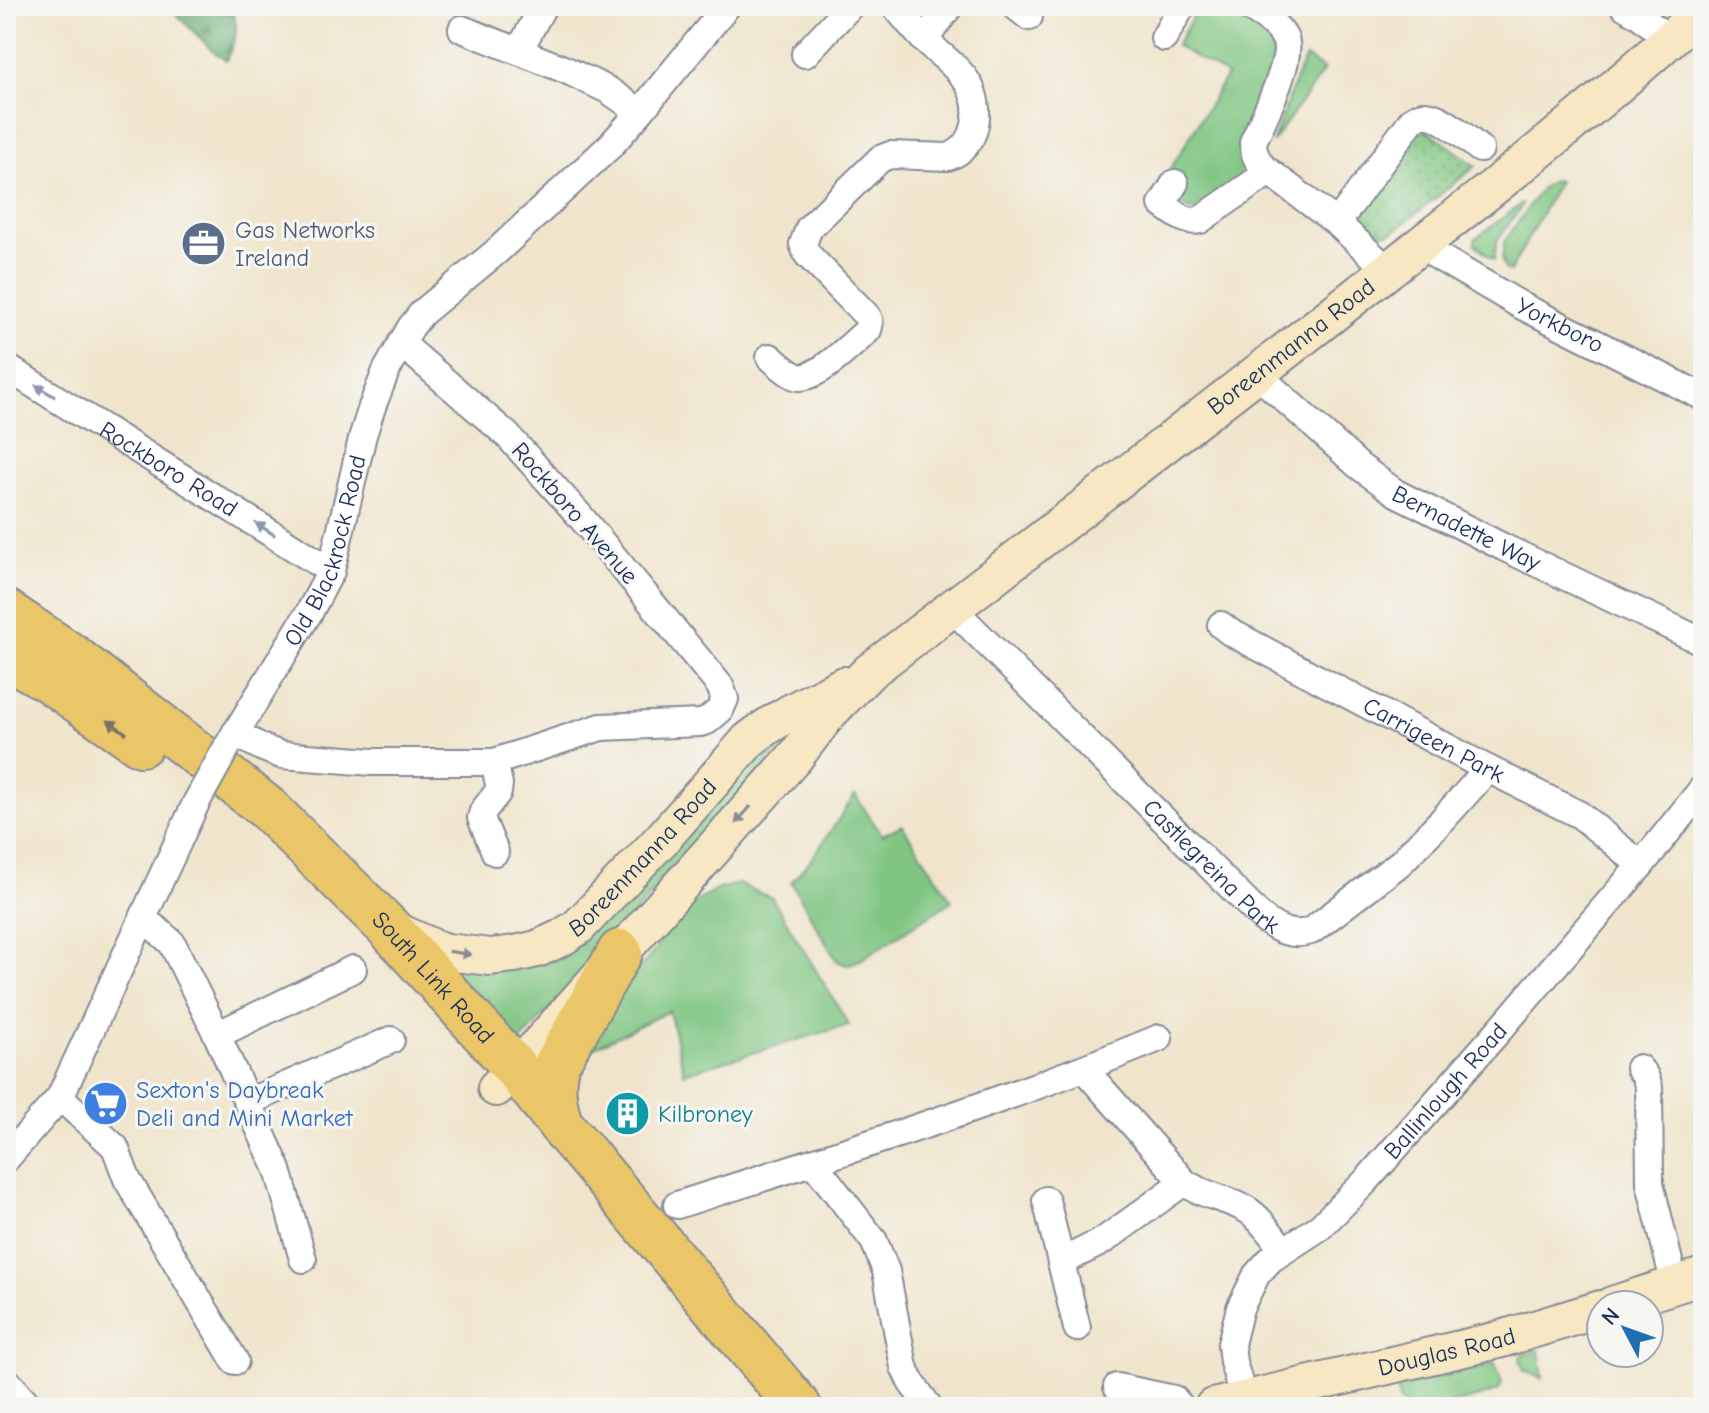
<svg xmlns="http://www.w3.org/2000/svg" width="1709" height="1413" font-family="'Comic Neue',sans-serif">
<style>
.grass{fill:#80c682;stroke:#4e7a70;stroke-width:2}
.forest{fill:url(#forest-firs);stroke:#426d67;stroke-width:2}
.park{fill:url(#park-dots);stroke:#4e7a70;stroke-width:2}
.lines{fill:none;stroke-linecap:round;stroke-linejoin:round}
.minor-casing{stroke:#868a95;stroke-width:30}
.secondary-casing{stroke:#868a95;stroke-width:40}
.trunk-casing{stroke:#868a95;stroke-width:48}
.minor{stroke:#fff;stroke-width:26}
.secondary{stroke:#f7e8c3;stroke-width:36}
.trunk{stroke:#eac669;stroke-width:44}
.minor-bridge-casing{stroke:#868a95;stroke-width:30;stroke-linecap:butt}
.minor-bridge{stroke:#fff;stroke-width:26}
.oneway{fill:#8d97ae}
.oneway2{fill:#787363}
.oneway3{fill:#898c90}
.labels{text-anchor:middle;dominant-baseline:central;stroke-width:6;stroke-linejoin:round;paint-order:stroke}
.service-label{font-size:24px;fill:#4e5e75;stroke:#f6f6f2;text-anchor:start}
.street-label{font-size:24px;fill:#1b2f5e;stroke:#f6f6f2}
.shop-label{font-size:24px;fill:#366cbe;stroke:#f6f6f2;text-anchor:start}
.culture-label{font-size:24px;fill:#0d838f;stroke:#f6f6f2;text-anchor:start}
</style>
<defs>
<pattern id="forest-firs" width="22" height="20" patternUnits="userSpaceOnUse" patternTransform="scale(2)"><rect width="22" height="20" fill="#68ab70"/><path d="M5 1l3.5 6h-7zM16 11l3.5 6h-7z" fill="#558c5f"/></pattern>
<pattern id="park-dots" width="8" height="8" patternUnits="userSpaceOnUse" patternTransform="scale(2)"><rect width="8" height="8" fill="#80c682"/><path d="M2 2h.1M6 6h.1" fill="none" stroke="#68a16e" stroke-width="1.8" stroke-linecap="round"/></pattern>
</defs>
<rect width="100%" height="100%" fill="#f6f6f2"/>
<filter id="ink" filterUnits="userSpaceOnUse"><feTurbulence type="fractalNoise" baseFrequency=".0125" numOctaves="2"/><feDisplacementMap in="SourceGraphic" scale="16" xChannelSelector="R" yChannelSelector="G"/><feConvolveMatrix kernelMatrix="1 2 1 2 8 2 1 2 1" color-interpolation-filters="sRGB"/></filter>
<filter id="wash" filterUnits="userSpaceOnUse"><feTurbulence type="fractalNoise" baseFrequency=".006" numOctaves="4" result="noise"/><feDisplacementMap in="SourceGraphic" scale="32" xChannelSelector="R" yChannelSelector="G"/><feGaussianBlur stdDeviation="1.8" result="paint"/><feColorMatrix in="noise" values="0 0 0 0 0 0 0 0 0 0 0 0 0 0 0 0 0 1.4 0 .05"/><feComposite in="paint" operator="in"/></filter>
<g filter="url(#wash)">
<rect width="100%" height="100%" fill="#f0e5cc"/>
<!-- grass -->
<path class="grass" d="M1199,6H1225L1247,18L1266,34L1271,42L1273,58L1249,167L1244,176L1195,211L1180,206L1168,173L1227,75L1176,46Z
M1306,57L1324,70L1272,143L1299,71Z
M1553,180L1559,181L1510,272L1505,269L1502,261L1504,242L1541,189Z
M1521,204H1522L1521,207L1497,240L1494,260L1475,244V239Z
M788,730L791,737L515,1048L435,959L524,965L742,761Z
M855,795L882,835L902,825L952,901L860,960L846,965L836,960L791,882L813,857Z
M738,884L772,898L849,1025L684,1073L669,1011L575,1057L620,979L645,962L656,948L676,914L718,889Z
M1539,1350L1543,1379L1524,1371L1520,1358L1522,1355Z
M1495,1363L1502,1383L1499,1390C1467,1403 1439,1407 1405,1407L1399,1400L1397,1387Z"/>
<!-- forest -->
<path class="forest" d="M168,6H228C243,27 235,39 226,61L212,50Z"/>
<!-- park -->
<path class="park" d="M1427,130L1476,166L1394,231C1378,237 1364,228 1360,212L1416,134Z"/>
</g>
<g filter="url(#ink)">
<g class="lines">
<defs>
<g id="minor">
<path d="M1015,6L1029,17"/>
<path d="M1246,6C1260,14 1278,24 1285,39C1294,59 1262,121 1253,142C1253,153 1257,160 1264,168L1337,223L1388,270"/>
<path d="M1624,6L1639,15L1670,40"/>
<path d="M462,29L566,70L608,90L640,112"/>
<path d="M1164,38L1182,6"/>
<path d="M924,40L950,6"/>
<path d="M519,51L543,6"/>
<path d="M805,54L850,6"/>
<path d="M1175,183L1162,204C1174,212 1185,224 1200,220L1269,172"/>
<path d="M1337,223L1412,120C1417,117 1419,115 1424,115C1439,113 1468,140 1480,149"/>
<path id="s1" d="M1429,239L1437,256L1522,306L1703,397"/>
<path d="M770,357C777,363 786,372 795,376C814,384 854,342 868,330C870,324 871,320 866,315L807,254L803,244L809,228L880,159L890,155L948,157C978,147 983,108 968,83C959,68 941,56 928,43C916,32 906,19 895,6"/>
<path id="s2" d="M6,367L331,571"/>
<path id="s3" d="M1257,374L1359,466L1396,493L1505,548L1703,642"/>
<path id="s4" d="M952,608L1262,918C1278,930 1291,937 1311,931L1400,863L1444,818L1488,769"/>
<path id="s5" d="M1221,625L1230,632L1488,769L1580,815L1641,865"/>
<path d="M235,733L263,748L281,755L373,762H494L601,727L700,723L707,721L720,710L725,699L720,686L703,665L580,516L507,435L401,343"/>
<path id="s6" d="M227,747L310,611L331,571L363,435L372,407L386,371L411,327L422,313L496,252L611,145L640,112L727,6"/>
<path d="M494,762L499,784L498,792L483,811L481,818L495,852"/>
<path d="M143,921L155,928L172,943L217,1035L278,1170L303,1259"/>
<path d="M217,1035L353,969"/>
<path d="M1639,1068L1645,1076L1649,1087L1650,1183L1675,1286"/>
<path d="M1084,1069L1184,1182C1204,1197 1229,1198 1249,1211C1263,1221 1273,1237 1283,1250"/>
<path d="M60,1097L115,1147L127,1179L235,1361"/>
<path d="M248,1102L391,1040"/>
<path d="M6,1159L60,1097L196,803"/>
<path d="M813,1162L874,1241L886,1271L904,1367L911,1382L929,1407"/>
<path d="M1046,1200L1077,1328"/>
<path d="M677,1205C838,1154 1003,1103 1159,1038"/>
<path d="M1061,1262L1103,1241L1184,1182"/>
<path d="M6,1380L30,1407"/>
<path d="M1117,1387L1174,1399L1181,1407"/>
<path id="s7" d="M1244,1399L1233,1362L1231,1344L1240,1308L1257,1274L1271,1259L1320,1227L1366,1181L1502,1027L1641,865L1703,788"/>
</g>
<g id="secondary">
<path id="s8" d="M392,929L432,947L447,952L490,957L515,954L537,949L561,938L578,927L662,839L749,740C778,717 812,701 844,685"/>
<path id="s9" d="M496,1088L533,1051L795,757L828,714L869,672C1042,539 1216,407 1386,272C1494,187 1602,103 1703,9"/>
<path d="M1612,1305L1703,1276"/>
<path id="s10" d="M1213,1407L1498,1340L1601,1309"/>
</g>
<g id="trunk">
<path id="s11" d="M6,612L73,657L267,808L387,926L516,1069L560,1124L799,1407"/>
<path d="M6,656L47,679L141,744"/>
<path d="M560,1124C554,1104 551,1086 556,1065L620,952"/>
</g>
</defs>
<!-- minor casing -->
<use href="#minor" class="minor-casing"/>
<!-- secondary casing -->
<use href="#secondary" class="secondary-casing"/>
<!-- trunk casing -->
<use href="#trunk" class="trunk-casing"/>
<!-- minor -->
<use href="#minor" class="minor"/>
<!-- secondary -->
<use href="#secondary" class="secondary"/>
<!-- trunk -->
<use href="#trunk" class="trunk"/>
<defs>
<path id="minor-bridge" d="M196,803L227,747"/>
</defs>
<!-- minor-bridge casing -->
<use href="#minor-bridge" class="minor-bridge-casing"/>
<!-- minor-bridge -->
<use href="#minor-bridge" class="minor-bridge"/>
</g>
<!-- one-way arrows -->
<defs><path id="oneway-solid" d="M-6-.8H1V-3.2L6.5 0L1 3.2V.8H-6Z" transform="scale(2)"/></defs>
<g class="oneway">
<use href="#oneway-solid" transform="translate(45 391) rotate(-149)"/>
<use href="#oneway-solid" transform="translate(265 529) rotate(-148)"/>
</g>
<use class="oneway2" href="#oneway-solid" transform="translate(117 727) rotate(-145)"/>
<g class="oneway3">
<use href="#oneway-solid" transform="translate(743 815) rotate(132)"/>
<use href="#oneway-solid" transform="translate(460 953) rotate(9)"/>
</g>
</g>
<!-- icons -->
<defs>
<symbol id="office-disc" viewBox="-11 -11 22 22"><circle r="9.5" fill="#5c6f8a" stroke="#f6f6f2"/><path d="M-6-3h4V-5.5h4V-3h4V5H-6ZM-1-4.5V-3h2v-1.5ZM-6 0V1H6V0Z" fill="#fff"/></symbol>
<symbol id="supermarket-disc" viewBox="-11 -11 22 22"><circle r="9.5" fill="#3f7fe0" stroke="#f6f6f2"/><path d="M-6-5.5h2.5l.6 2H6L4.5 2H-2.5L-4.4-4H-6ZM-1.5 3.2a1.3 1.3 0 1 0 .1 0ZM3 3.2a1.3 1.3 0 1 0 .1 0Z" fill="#fff"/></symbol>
<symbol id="building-disc" viewBox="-11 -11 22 22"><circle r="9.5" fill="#0f9aa8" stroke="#f6f6f2"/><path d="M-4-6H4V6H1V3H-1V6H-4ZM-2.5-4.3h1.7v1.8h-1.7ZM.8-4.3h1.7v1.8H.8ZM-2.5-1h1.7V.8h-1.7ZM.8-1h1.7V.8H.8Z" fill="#fff"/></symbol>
</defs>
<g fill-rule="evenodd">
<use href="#office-disc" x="178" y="218" width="51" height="51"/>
<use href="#supermarket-disc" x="80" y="1078" width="51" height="51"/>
<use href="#building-disc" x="602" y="1088" width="51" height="51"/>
</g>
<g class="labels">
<!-- service labels -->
<g class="service-label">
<text x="235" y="230">Gas Networks<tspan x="235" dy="28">Ireland</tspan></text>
</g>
<!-- street labels -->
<g class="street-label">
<text stroke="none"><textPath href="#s1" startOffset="160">Yorkboro</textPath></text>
<text stroke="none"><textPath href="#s9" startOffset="1092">Boreenmanna Road</textPath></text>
<text stroke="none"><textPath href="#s2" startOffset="192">Rockboro Road</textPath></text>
<text transform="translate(575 513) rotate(49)">Rockboro Avenue</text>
<text stroke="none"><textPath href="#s3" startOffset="262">Bernadette Way</textPath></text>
<text stroke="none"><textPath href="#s6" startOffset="222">Old Blackrock Road</textPath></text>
<text stroke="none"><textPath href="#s5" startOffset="242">Carrigeen Park</textPath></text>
<text stroke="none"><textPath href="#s8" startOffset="292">Boreenmanna Road</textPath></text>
<text stroke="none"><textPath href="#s4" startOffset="366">Castlegreina Park</textPath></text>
<text stroke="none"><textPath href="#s11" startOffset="564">South Link Road</textPath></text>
<text stroke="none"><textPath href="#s7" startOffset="396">Ballinlough Road</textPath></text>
<text stroke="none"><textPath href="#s10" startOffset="240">Douglas Road</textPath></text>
</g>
<!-- shop labels -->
<g class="shop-label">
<text x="136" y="1090">Sexton's Daybreak<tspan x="136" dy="28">Deli and Mini Market</tspan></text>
</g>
<!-- culture labels -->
<g class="culture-label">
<text x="658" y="1114">Kilbroney</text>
</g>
</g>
<!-- margin -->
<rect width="1709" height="1413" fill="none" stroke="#f6f6f2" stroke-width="32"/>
<!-- north arrow -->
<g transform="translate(1625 1329) rotate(311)"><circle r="38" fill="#f6f6f2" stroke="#9ea6b7" stroke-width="2"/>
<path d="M0-6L14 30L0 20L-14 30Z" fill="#1f6fb2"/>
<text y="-12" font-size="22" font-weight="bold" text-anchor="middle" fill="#1b2f5e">N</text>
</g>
</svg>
